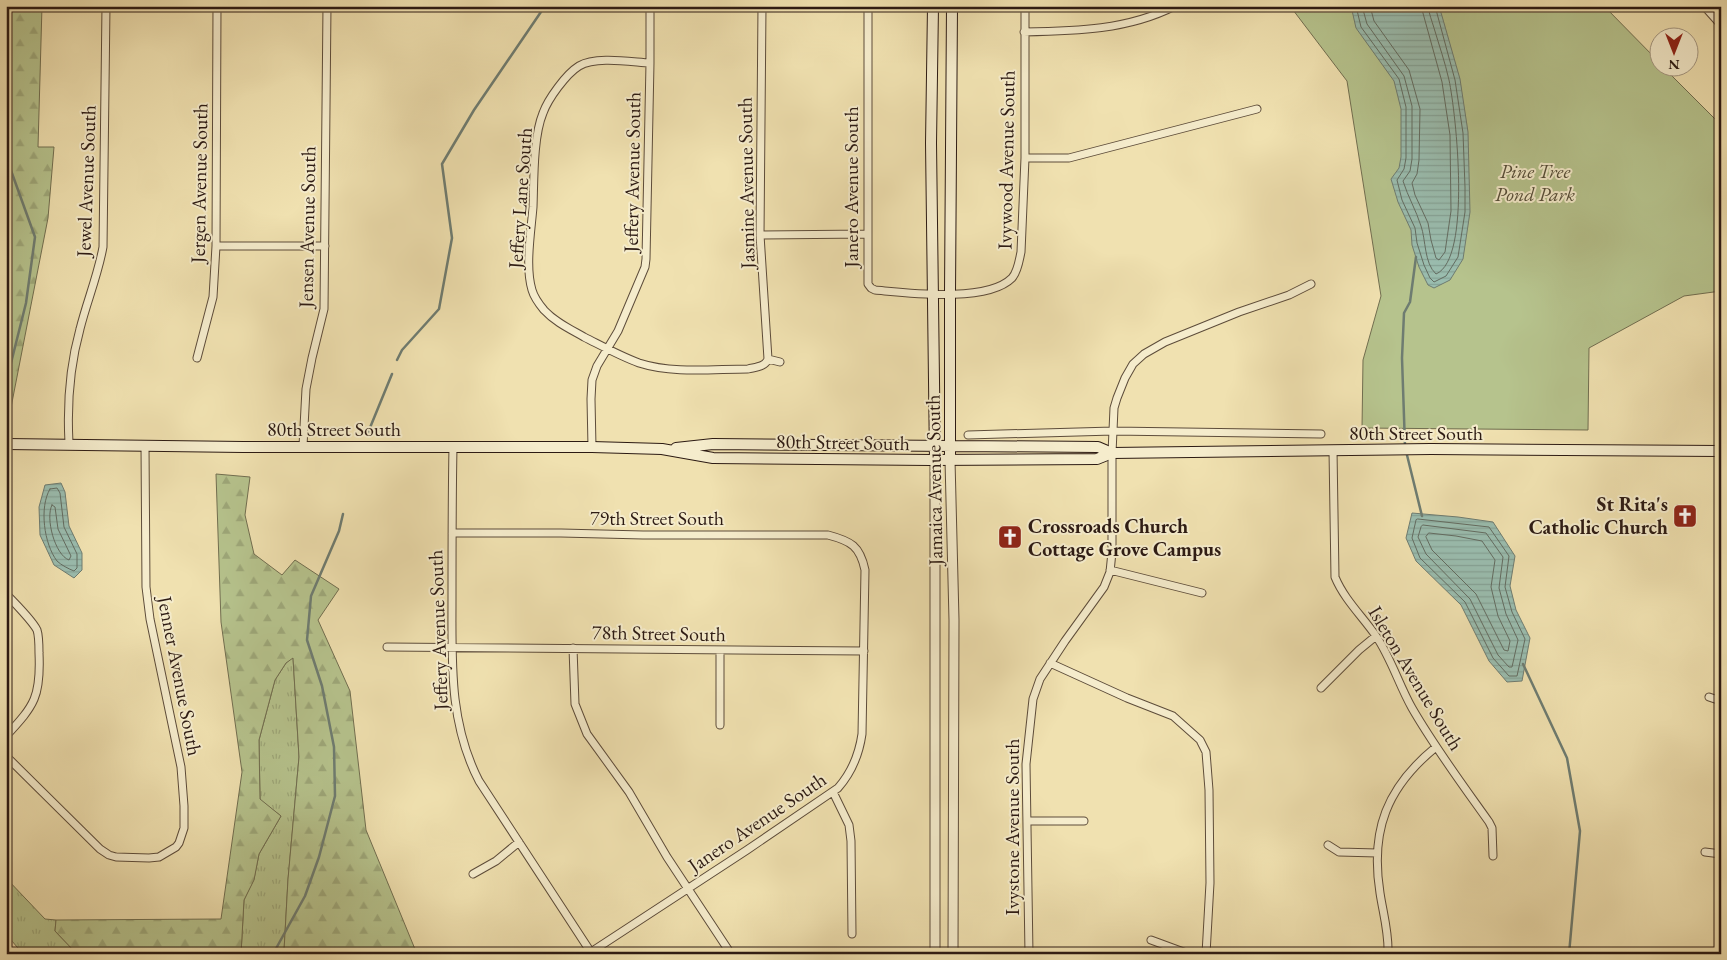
<svg xmlns="http://www.w3.org/2000/svg" width="1727" height="960" font-family="'EB Garamond',serif">
<style>
.grass{fill:url(#grass-tufts);stroke:#716e50}
.forest{fill:url(#forest-firs);stroke:#716e50}
.park{fill:#b6c38d;stroke:#716e50}
.water{fill:url(#water-rules);stroke:#6e7c71}
.lines{fill:none;stroke-linecap:round;stroke-linejoin:round}
.shore{stroke:#636c61;stroke-width:1}
.stream{stroke:#6e7c71;stroke-width:2.5}
.minor-casing{stroke:#5d4c3a;stroke-width:9}
.tertiary-casing{stroke:#5d4c3a;stroke-width:11}
.secondary-casing{stroke:#2c1a13;stroke-width:12}
.minor{stroke:#f5eccc;stroke-width:7}
.tertiary{stroke:#f5eccc;stroke-width:9}
.secondary{stroke:#f5eccc;stroke-width:10}
.labels{text-anchor:middle;dominant-baseline:central;stroke-width:4;stroke-linejoin:round;paint-order:stroke}
.street-label{font-size:20px;fill:#2c1a13;stroke:#f5eccc}
.park-label{font-size:20px;font-style:italic;fill:#554d38;stroke:#f5eccc}
.poi-label{font-size:20px;font-weight:bold;fill:#2c1a13;stroke:#f5eccc;text-anchor:end}
</style>
<defs>
<pattern id="grass-tufts" width="24" height="20" patternUnits="userSpaceOnUse" patternTransform="scale(1.25)"><rect width="24" height="20" fill="#b6c38d"/><path d="M3 7l-1-3M5 7V3M7 7l1-3M15 17l-1-3M17 17v-4M19 17l1-3" fill="none" stroke="#9da779"/></pattern>
<pattern id="forest-firs" width="22" height="20" patternUnits="userSpaceOnUse" patternTransform="scale(1.25)"><rect width="22" height="20" fill="#b6c38d"/><path d="M5 1l3.5 6h-7zM16 11l3.5 6h-7z" fill="#9da779"/></pattern>
<pattern id="water-rules" width="6" height="5" patternUnits="userSpaceOnUse" patternTransform="scale(1.25)"><rect width="6" height="5" fill="#9abdaf"/><path d="M0 2.5h6" fill="none" stroke="#85a296"/></pattern>
</defs>
<rect width="100%" height="100%" fill="#f0e1b0"/>
<filter id="stains"><feTurbulence type="fractalNoise" baseFrequency=".004" numOctaves="4"/><feColorMatrix values="0 0 0 0 .2 0 0 0 0 .09 0 0 0 0 .02 0 0 0 .5 -.17"/></filter>
<radialGradient id="worn" r=".72"><stop offset=".6" stop-color="#630" stop-opacity="0"/><stop offset="1" stop-color="#630" stop-opacity=".3"/></radialGradient>
<!-- grass -->
<path class="grass" d="M293,657L299,757L288,880L284,951L287,954H241L244,900L254,879L259,854L281,816L260,800L259,740L275,680L286,663Z
M6,878L45,919L56,920L55,931L77,954H23L6,934Z"/>
<!-- forest -->
<path class="forest" d="M6,6H42L38,147H54L48,218L7,428Z
M216,474L250,477L245,515L254,554L282,575L295,560L339,589L318,620L350,691L366,830L417,954H287L284,951L288,879L299,757L293,658L286,663L275,680L259,740L260,799L281,816L259,854L254,880L244,900L241,954H77L55,931L56,920L221,919L242,772L221,622Z"/>
<!-- park -->
<path class="park" d="M1290,6H1604L1659,62L1660,68H1664L1721,125V291L1684,296L1589,348L1588,430L1362,428L1363,360L1381,296L1347,81Z"/>
<!-- water -->
<path class="water" d="M1351,6H1439L1442,16L1460,79L1468,132L1470,212L1463,259L1450,280L1434,288L1428,285L1419,267L1412,245L1411,230L1398,202L1391,179L1399,168L1401,157V109L1394,81L1356,28Z
M61,483L65,492L69,526L82,553V570L74,578L54,565L40,535L39,507L45,485Z
M1412,513L1458,517L1493,522L1515,556L1510,586L1516,610L1530,638L1522,681L1507,682L1489,661L1461,605L1416,561L1406,538Z"/>
<g class="lines">
<!-- shore -->
<path class="shore" d="M1356,6L1361,27L1399,79L1406,107V158L1404,169L1397,180L1402,200L1415,228L1417,243L1424,265L1430,278L1434,282L1446,276L1458,257L1465,212V187L1463,133L1455,80L1435,6
M1362,6L1367,24L1404,76L1412,106V159L1410,171L1403,181C1408,197 1416,210 1421,226C1426,240 1424,263 1436,274C1472,259 1456,113 1449,80C1445,62 1439,45 1434,28C1432,21 1429,14 1428,6
M1370,6L1374,21L1409,70L1420,109L1419,160L1417,174L1412,183L1415,195L1428,223L1431,240L1436,258L1439,260L1445,252L1451,211L1450,135L1442,82L1421,6
M50,489L57,488L60,493L64,527L77,554V568L74,571C69,569 61,565 57,561C44,544 39,507 50,489Z
M52,505L55,507L58,529L71,556L69,560C55,555 45,518 52,505Z
M1418,519L1489,527L1509,556L1505,587L1512,612L1525,639L1517,676H1509L1493,658L1465,602L1420,558L1412,538L1416,520Z
M1423,525L1486,533L1503,557L1499,588L1506,614L1518,640L1512,667H1509L1498,655L1470,599L1426,554L1418,537L1421,527Z
M1429,533L1456,536L1482,541L1495,560L1491,587L1498,616L1510,641L1508,651L1504,650L1476,594L1432,550L1426,537Z"/>
<!-- stream -->
<path class="stream" d="M6,142L9,165L35,237L26,303L6,383
M397,360L402,350L439,309L452,238L442,164L474,110L545,6
M367,435L392,374
M1405,446L1402,358L1404,313L1410,302L1416,257
M1406,451L1422,516
M1523,664L1567,758L1580,831L1569,954
M273,954L305,896L319,857L335,796L334,747L322,686L307,640L311,596L339,531L343,514"/>
<defs>
<path id="minor" d="M762,6L760,235L768,359
M868,6V284L871,288L875,290C909,293 987,303 1012,278C1018,271 1019,261 1021,252L1025,158V6
M1704,6L1721,25
M1024,32C1076,31 1128,30 1175,6
M650,63C631,62 596,56 579,66C566,74 548,99 543,113C533,137 534,181 533,207C531,232 525,267 532,290C534,297 539,304 544,310C555,322 570,329 584,337C602,346 620,356 639,363C673,374 713,369 748,369C756,367 765,367 768,359
M1025,158H1069L1257,109
M760,235L867,234
M216,246H325
M197,358L213,297L216,246L217,6
M768,359L780,362
M968,435L1113,431L1321,434
M69,443C67,406 70,365 80,329C87,301 98,275 103,247L106,6
M303,446L306,389L312,358L324,309L327,6
M453,447C452,497 452,548 452,599C452,662 449,723 479,781L592,954
M592,447L591,399L592,380L597,366L618,331L645,267L646,259L650,63V6
M1333,450L1335,577C1344,599 1362,616 1376,636C1391,658 1399,685 1412,708C1435,748 1462,784 1489,822L1492,828L1493,856
M452,533H561L643,535H828C851,541 860,546 865,570L862,734C859,755 852,772 838,788L747,850L588,954
M1110,570L1202,593
M6,594C13,601 33,622 37,630C39,636 39,646 39,653C41,696 35,705 6,736
M387,647L864,651
M573,648L575,704L587,734L629,792L667,857L731,954
M1050,663L1127,698L1173,716L1200,740L1206,752L1209,790L1210,883L1206,954
M1321,688L1359,650L1376,636
M1709,697L1721,701
M720,725V651
M6,756L100,849L109,855L116,857L149,858L159,857L176,847L179,843L184,828V806L181,767L150,619L146,587L145,445
M833,792L849,825L851,841L852,934
M1028,821H1084
M1328,845L1339,852L1377,853
M1705,852L1721,854
M473,874L496,861L519,842
M1151,940L1189,954
M1029,954L1026,764L1033,699L1040,679L1065,641L1104,587L1110,572L1112,552V453L1114,408L1117,398L1125,378L1133,364L1144,354L1165,342L1239,312L1289,295L1311,284
M1388,954C1389,933 1383,913 1380,893C1370,830 1387,787 1436,747"/>
<path id="tertiary" d="M935,460V954
M950,460L954,620L953,954"/>
<path id="secondary" d="M933,6L931,143L935,460
M6,444L243,447H592L662,449L713,458L931,460L1097,459L1112,453L1431,449L1721,451
M676,448L713,444L1098,447L1112,453
M950,460V293L952,6"/>
</defs>
<!-- minor casing -->
<use href="#minor" class="minor-casing"/>
<!-- tertiary casing -->
<use href="#tertiary" class="tertiary-casing"/>
<!-- secondary casing -->
<use href="#secondary" class="secondary-casing"/>
<!-- minor -->
<use href="#minor" class="minor"/>
<!-- tertiary -->
<use href="#tertiary" class="tertiary"/>
<!-- secondary -->
<use href="#secondary" class="secondary"/>
</g>
<!-- icons -->
<defs>
<symbol id="church-square" viewBox="-11 -11 22 22"><rect x="-9" y="-9" width="18" height="18" rx="4" fill="#8f2418" stroke="#f5eccc"/><path d="M-1.2-6h2.4v3.5h3.3v2.4h-3.3V6h-2.4V-.1h-3.3v-2.4h3.3Z" fill="#fff"/></symbol>
</defs>
<g fill-rule="evenodd">
<use href="#church-square" x="1671" y="502" width="28" height="28"/>
<use href="#church-square" x="996" y="523" width="28" height="28"/>
</g>
<g class="labels">
<!-- street labels -->
<g class="street-label">
<text transform="translate(1006 160) rotate(-89)">Ivywood Avenue South</text>
<text transform="translate(632 172) rotate(-89)">Jeffery Avenue South</text>
<text transform="translate(86 181) rotate(-88)">Jewel Avenue South</text>
<text transform="translate(199 183) rotate(-89)">Jergen Avenue South</text>
<text transform="translate(746 183) rotate(-91)">Jasmine Avenue South</text>
<text transform="translate(851 187) rotate(-90)">Janero Avenue South</text>
<text transform="translate(520 198) rotate(-86)">Jeffery Lane South</text>
<text transform="translate(307 227) rotate(-89)">Jensen Avenue South</text>
<text x="334" y="429">80th Street South</text>
<text x="1416" y="433">80th Street South</text>
<text transform="translate(843 442) rotate(1)">80th Street South</text>
<text transform="translate(934 480) rotate(-91)">Jamaica Avenue South</text>
<text x="657" y="518">79th Street South</text>
<text transform="translate(438 630) rotate(-92)">Jeffery Avenue South</text>
<text transform="translate(659 633) rotate(1)">78th Street South</text>
<text transform="translate(180 676) rotate(79)">Jenner Avenue South</text>
<text transform="translate(1416 678) rotate(59)">Isleton Avenue South</text>
<text transform="translate(757 822) rotate(-34)">Janero Avenue South</text>
<text transform="translate(1012 827) rotate(-90)">Ivystone Avenue South</text>
</g>
<!-- park labels -->
<g class="park-label">
<text x="1535" y="171">Pine Tree<tspan x="1535" dy="23">Pond Park</tspan></text>
</g>
<!-- poi labels -->
<g class="poi-label">
<text x="1668" y="504">St Rita's<tspan x="1668" dy="23">Catholic Church</tspan></text>
<text x="1028" y="526" text-anchor="start">Crossroads Church<tspan x="1028" dy="23">Cottage Grove Campus</tspan></text>
</g>
</g>
<!-- margin -->
<rect width="1727" height="960" fill="none" stroke="#f0e1b0" stroke-width="25"/>
<rect x="8" y="8" width="1712" height="945" fill="none" stroke="#2c1a13" stroke-width="2.5"/>
<rect x="12" y="12" width="1702" height="935" fill="none" stroke="#2c1a13"/>
<!-- north arrow -->
<g transform="translate(1674 52) rotate(180)"><circle r="24" fill="#f5eccc" stroke="#a59882"/>
<path d="M0-4L9 19L0 12L-9 19Z" fill="#8f2418"/>
<text y="-8" font-size="14" font-weight="bold" text-anchor="middle" fill="#2c1a13">N</text>
</g>
<rect width="100%" height="100%" filter="url(#stains)"/>
<rect width="100%" height="100%" fill="url(#worn)"/>
</svg>
